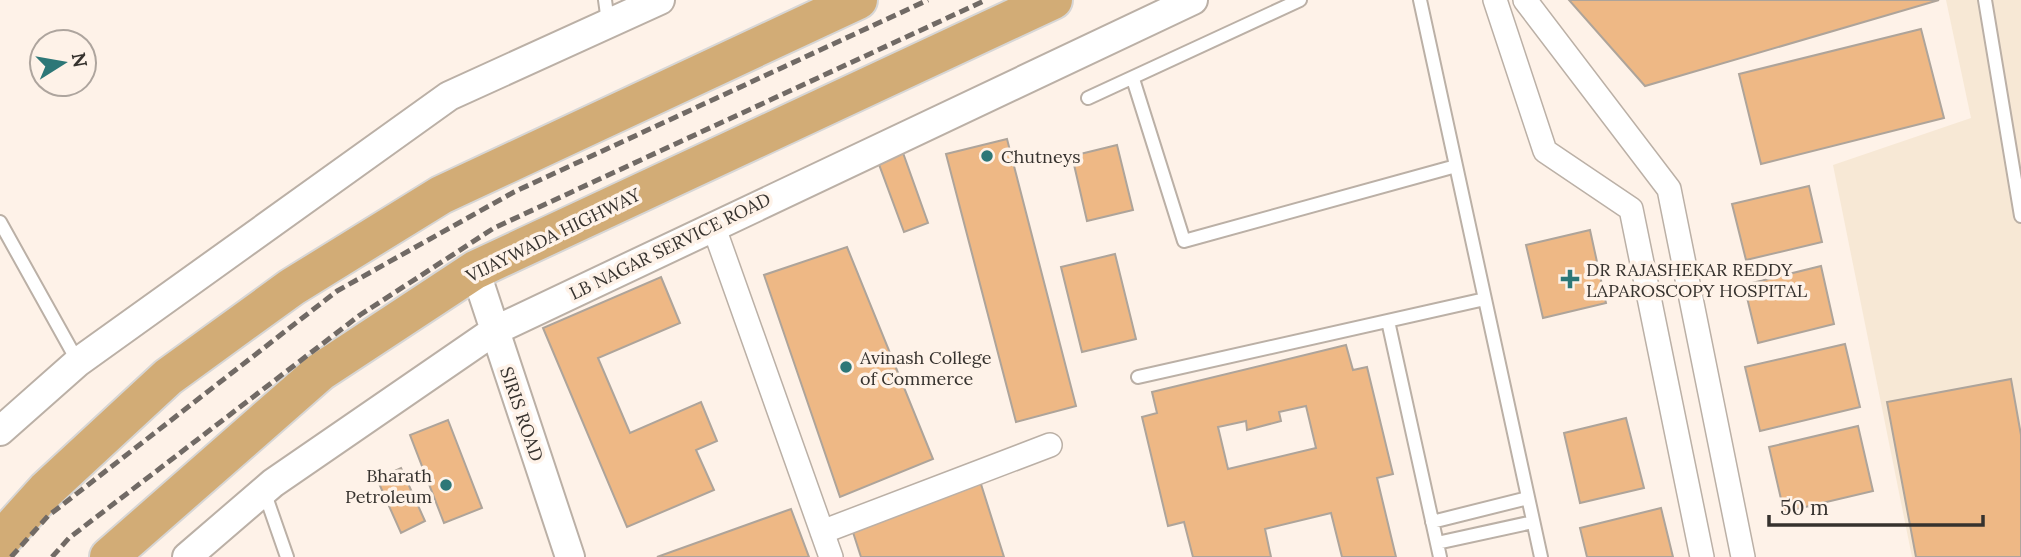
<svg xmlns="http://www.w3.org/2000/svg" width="2021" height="557" font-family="Lora,serif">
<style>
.commercial{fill:#f7e8d5}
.building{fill:#eeb885;stroke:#aea49a;stroke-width:2;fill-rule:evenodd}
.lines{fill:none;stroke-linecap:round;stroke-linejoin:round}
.service-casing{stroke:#bbb0a6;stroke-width:16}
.minor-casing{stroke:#bbb0a6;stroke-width:26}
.tertiary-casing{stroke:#bbb0a6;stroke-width:32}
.trunk-casing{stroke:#d7d6d5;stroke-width:42}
.service{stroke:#fff;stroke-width:12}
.minor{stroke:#fff;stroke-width:23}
.tertiary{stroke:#fff;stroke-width:28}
.trunk{stroke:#d2ac76;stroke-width:38}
.rail{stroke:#716a65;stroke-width:5;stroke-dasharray:10 5;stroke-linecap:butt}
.poi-dot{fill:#2d7777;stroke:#fef2e8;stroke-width:2.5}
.labels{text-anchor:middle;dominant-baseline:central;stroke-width:7;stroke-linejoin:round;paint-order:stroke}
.poi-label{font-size:18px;fill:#36322e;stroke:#fef2e8;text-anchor:start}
.street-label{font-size:18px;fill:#36322e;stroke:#fef2e8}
</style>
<rect width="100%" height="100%" fill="#fef2e8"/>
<!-- commercial -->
<path class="commercial" d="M1946,0H2021V557H1912L1833,165L1971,118Z"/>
<!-- building -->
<path class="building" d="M1569,0H1939L1645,86Z
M1921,29L1944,118L1761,164L1739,74Z
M1007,139L1076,406L1016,422L946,154Z
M1117,145L1133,210L1087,221L1072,156Z
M902,150L928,223L904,232L877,159Z
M1809,186L1822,242L1746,260L1732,204Z
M1590,230L1606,303L1543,318L1526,245Z
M847,247L933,459L840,497L764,275Z
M1115,254L1136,339L1082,352L1061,267Z
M1821,266L1834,324L1758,343L1744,285Z
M661,277L680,323L598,358L630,433L701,402L717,441L696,450L714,490L627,527L543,328Z
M1845,344L1860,407L1760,431L1745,367Z
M1346,345L1353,370L1367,367L1393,474L1377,478L1396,557H1342L1331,513L1265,529L1271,557H1193L1184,522L1168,526L1142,417L1157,413L1152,392ZM1306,406L1316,448L1228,469L1218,427L1246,421L1247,430L1281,421L1279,412Z
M2011,379L2021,435V557H1916L1887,402Z
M1626,418L1644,488L1580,503L1564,433Z
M448,420L482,508L444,523L410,435Z
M1858,426L1873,491L1784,512L1769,447Z
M401,468L425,521L401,533L377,479Z
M980,481L1004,557H861L850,523Z
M1661,508L1673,557H1587L1580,528Z
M791,509L809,557H657Z"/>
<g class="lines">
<defs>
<path id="service" d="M605,0L608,22
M1420,0L1541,557
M1985,0L2021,216
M1133,79L1184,241L1456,166
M1088,98L1300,0
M0,222L78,362
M1388,321L1440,557
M1138,377L1485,299
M264,491L287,557
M1432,522L1528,498
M1437,543L1533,522"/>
<path id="minor" d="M1495,0L1545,151L1631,209L1702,557
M1525,0L1669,189L1743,557
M713,225L831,557
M822,532L1050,445"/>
<path id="tertiary" d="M475,270L570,557
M0,431L78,362L449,96L660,0
M187,557L273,483L494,331L1193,0"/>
<path id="trunk" d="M0,541L46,490L168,377L292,287L441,195L858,0
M109,557L320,372L475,270L1053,0"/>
</defs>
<!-- service casing -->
<use href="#service" class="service-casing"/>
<!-- minor casing -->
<use href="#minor" class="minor-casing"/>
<!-- tertiary casing -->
<use href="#tertiary" class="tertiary-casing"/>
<!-- trunk casing -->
<use href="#trunk" class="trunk-casing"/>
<!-- service -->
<use href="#service" class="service"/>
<!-- minor -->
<use href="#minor" class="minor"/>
<!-- tertiary -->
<use href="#tertiary" class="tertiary"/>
<!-- trunk -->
<use href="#trunk" class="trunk"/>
<!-- rail -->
<path class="rail" d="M11,557L48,516L337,291L514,192L928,0
M52,557L69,538L360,315L494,228L986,0"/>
</g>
<!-- markers -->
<g class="poi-dot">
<circle cx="987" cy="156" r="7"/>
<path d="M1566.5 268.5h7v7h7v7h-7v7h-7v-7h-7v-7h7z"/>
<circle cx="846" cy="367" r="7"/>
<circle cx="446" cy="485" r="7"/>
</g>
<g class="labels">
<!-- poi labels -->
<g class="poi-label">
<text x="1001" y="156">Chutneys</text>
<text x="1586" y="269">DR RAJASHEKAR REDDY<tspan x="1586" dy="21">LAPAROSCOPY HOSPITAL</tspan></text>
<text x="860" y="357">Avinash College<tspan x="860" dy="21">of Commerce</tspan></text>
<text x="432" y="475" text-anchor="end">Bharath<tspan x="432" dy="21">Petroleum</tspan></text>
</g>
<!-- street labels -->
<g class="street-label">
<text transform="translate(553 235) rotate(-26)">VIJAYWADA HIGHWAY</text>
<text transform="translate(670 246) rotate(-26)">LB NAGAR SERVICE ROAD</text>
<text transform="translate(522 414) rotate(71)">SIRIS ROAD</text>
</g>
</g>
<!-- north arrow -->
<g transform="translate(63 63) rotate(79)"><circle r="33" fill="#fef2e8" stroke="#aea59e" stroke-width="2"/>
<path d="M0-5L12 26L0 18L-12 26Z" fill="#2d7777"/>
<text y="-10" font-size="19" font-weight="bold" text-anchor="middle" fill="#36322e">N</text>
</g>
<!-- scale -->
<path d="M1769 515v10h214v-10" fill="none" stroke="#36322e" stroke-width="3.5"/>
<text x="1780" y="515" font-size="21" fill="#36322e" stroke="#fef2e8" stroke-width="5" paint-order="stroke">50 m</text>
</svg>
